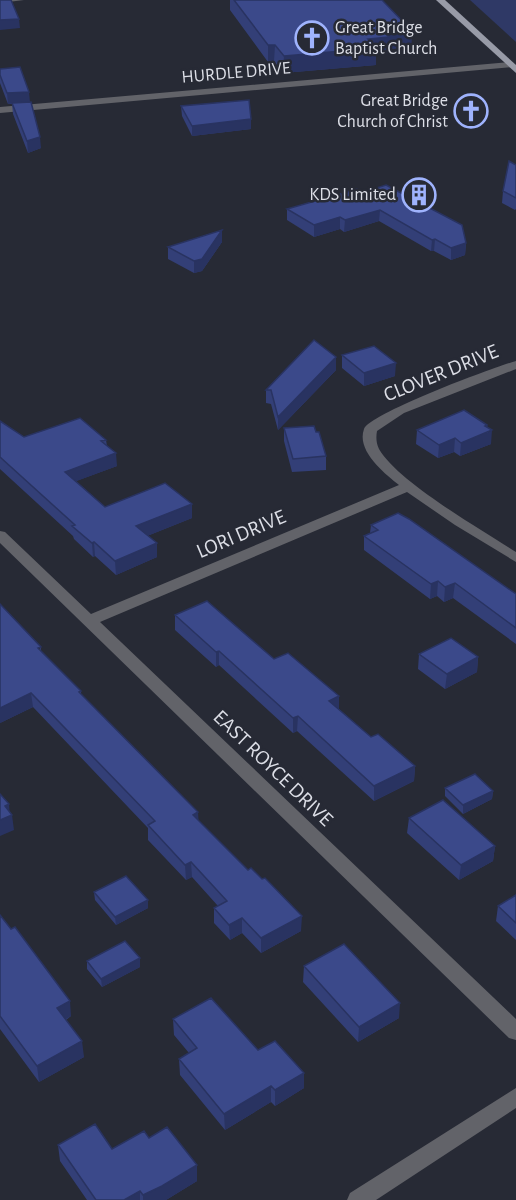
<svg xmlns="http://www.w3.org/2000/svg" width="516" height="1200" font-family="'Alegreya Sans',sans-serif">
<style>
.green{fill:#2f3966}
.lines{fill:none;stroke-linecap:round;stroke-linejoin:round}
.minor{fill:#626369;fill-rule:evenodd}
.primary{fill:#989ba7;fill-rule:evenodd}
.wall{fill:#333f77}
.shaded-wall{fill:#293361}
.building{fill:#3b498a;stroke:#293361;stroke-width:1.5}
.labels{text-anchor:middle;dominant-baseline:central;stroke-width:5;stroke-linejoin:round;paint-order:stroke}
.far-poi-label{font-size:18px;fill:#dcdee6;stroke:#272a35;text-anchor:end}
.far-street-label{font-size:18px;fill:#dcdee6;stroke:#272a35}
.street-label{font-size:21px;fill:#dcdee6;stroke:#272a35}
</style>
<rect width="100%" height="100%" fill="#272a35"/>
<!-- green -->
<path class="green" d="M470,0H516V42Z"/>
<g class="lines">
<!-- minor -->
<path class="minor" d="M0,0H24L0,3Z
M511,62L515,65L514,67L0,113V107Z
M516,361V369L404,413L377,431C376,437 376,443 379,449C398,482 482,530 516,552V562L455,525L407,492L100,622L516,1019V1040L509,1038L0,543V531L5,532L91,614L399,485C385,474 356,451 364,429C371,413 494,367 516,361Z
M516,1088V1108L376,1200H347L350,1193Z"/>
<!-- primary -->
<path class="primary" d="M436,0H445L516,65V73Z"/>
</g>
<!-- wall -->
<path class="wall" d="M230,0H382L412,31L411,47L388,49V53L376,54V65L283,73L274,61L268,62L230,10Z
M0,69L41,148L28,153L13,114L12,104H8L0,83Z
M181,106L251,119V129L192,136L182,116Z
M516,165V209L515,210L502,203L503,191Z
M361,193L466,243L465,255L451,260L434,251H431L379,221L344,232L340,229L314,237L287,220V209Z
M222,230V242L202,271L194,273L168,259V247Z
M342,355L395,376L364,386L342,368Z
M336,357V370L278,430L271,404L266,403V390Z
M0,421L24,437L106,440L107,446L117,466L76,481L105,507L192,518L147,536L157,543V557L116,575L95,556L93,557L74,539L73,536L0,469Z
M487,425L491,444L460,456L454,452L438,458L416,444L417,430Z
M284,428L316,432L326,456V470L292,472L284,441Z
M371,525L516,594V644L453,598L444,602L437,596L430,599L364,550V536L370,533Z
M175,615L274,659L339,696V709L371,737L415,766L414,781L374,801L297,731L293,733L219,665L216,667L175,630Z
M41,647V651L81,691V694L301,931L261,953L242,933L230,940L214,923V908L218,906L192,877L186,880L148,840V828L33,707L0,723Z
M419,654L478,657L477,672L445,689L418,669Z
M445,788L493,791L492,799L463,814L445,796Z
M409,818L495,846L493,861L459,880L407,833Z
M94,892L148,908L116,925L95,900Z
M516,895V940L496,921L498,906Z
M0,915L71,1016L66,1020L84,1057L39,1082L0,1029Z
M140,958V967L102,987L87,969V961Z
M304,966L399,1018L358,1042L303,982Z
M173,1019L258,1050L304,1073V1088L275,1106L271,1102L225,1130L180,1075L179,1059L189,1053L174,1035Z
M149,1138L197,1165V1181L166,1200H87L60,1161L58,1145L112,1149Z"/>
<!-- shaded-wall -->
<path class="shaded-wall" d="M19,19L20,28L0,30V20Z
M412,31L411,47L388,49V53L376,54V65L283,73L284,56L368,39L385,33Z
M268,45H275L274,61L268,62Z
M29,92L30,102L8,104L7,93Z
M251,119V129L192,136V126Z
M40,137L41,148L28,153L27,141Z
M380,210L379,221L344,232L345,220Z
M340,217V229L314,237V225Z
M222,230V242L202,271L194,273V261Z
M435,239L434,251H431L432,240Z
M466,243L465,255L451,260V248Z
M336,357V370L278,430V417Z
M396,363L395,376L364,386V373Z
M487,425V433L492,430L491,444L460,456L461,443Z
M455,438L454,452L438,458L439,445Z
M116,453L117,466L66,485L65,472Z
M192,504V518L137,540L136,526Z
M94,542L95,556L93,557L92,543Z
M157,543V557L116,575L115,561Z
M438,581L437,596L430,599L431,584Z
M455,583L453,598L444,602L445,587Z
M219,651V665L216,667V652Z
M478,657L477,672L445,689L447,674Z
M31,693L33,707L0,723V708Z
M339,696V711L329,701Z
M298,716L297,731L293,733V718Z
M415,766L414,781L374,801V786Z
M493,791L492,799L463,814V805Z
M9,804L10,816L12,815L14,830L0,836V820L5,806Z
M198,812L199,827L193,815Z
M495,846L493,861L459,880L461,865Z
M191,862L192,877L186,880L185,865Z
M148,900V908L116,925L115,917Z
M302,916L301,931L261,953V938Z
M242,918V933L230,940L229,925Z
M140,958V967L102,987L101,979Z
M70,1001L71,1016L59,1023L57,1008Z
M400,1003L399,1018L358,1042L359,1027Z
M82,1041L84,1057L39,1082L37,1066Z
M304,1073V1088L275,1106V1090Z
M271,1086V1102L225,1130L224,1114Z
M197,1165V1181L166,1200H143V1195Z
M140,1191V1200H124Z"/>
<!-- building -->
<path class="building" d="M0,0H11L19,19L0,20Z
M234,0H382L412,31L385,33L389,37L368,39L377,48L284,56L275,45H268Z
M20,67L29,92L7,93L0,75V69Z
M249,100L251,119L192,126L181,106Z
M31,102L40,137L27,141L12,103Z
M509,161L516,165V198L503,191Z
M386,185L462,225L466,243L451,248L435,239L432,240L380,210L345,220L340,217L314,225L287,209L357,189L361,193Z
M222,230L202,259L194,261L168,247Z
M314,340L336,357L278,417L271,390H266Z
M374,346L396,363L364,373L342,355Z
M464,410L487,425L485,426L492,430L461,443L455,438L439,445L417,430Z
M80,418L106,440L101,441L116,453L65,472L105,507L165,483L192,504L136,526L157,543L115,561L94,542L92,543L72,526L75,525L0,457V421L24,437Z
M314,426L316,432H319L326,456L293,459L284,428Z
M398,513L409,519L516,594V628L455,583L445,587L438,581L431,584L364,536L378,530L371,525Z
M207,601L274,659L288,653L339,696L329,701L371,737L378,734L415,766L374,786L298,716L293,718L219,651L216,652L175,615Z
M0,604L41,647L38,648L81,691L79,692L198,812L193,815L248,870L251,868L262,879L265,878L302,916L261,938L242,918L229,925L214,908L227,901L191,862L185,865L148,825L155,821L31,693L0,708Z
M451,638L478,657L447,674L419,654Z
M475,774L493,791L463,805L445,788Z
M0,794L9,804L5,806L12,815L0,820Z
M443,800L495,846L461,865L409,818Z
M126,876L148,900L115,917L94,892Z
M516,895V923L498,906Z
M0,915L11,929L15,927L70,1001L57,1008L82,1041L37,1066L0,1016Z
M125,941L140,958L101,979L87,961Z
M344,944L400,1003L359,1027L304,966Z
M211,998L258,1050L275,1041L304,1073L275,1090L271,1086L224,1114L179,1059L197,1048L173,1019Z
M95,1124L112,1149L144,1131L149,1138L167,1127L197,1165L162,1186L143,1195L140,1191L124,1200H96L58,1145Z"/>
<!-- icons -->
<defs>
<symbol id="church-ring" viewBox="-11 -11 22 22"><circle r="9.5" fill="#272a35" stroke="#9fb3fd" stroke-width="1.5"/><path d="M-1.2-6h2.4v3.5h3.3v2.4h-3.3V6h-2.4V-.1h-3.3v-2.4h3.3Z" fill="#9fb3fd"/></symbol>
<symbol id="building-ring" viewBox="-11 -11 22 22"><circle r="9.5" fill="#272a35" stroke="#9fb3fd" stroke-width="1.5"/><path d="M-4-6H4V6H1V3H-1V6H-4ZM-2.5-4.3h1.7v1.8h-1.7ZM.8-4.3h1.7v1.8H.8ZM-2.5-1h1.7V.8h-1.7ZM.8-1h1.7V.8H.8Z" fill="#9fb3fd"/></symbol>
</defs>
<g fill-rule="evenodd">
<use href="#church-ring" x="293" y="19" width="38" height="38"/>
<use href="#church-ring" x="452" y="92" width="38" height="38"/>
<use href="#building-ring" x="400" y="176" width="38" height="38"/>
</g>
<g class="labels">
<!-- far-poi labels -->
<g class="far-poi-label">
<text x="335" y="28" text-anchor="start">Great Bridge<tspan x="335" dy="21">Baptist Church</tspan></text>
<text x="448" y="101">Great Bridge<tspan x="448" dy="21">Church of Christ</tspan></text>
<text x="396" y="195">KDS Limited</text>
</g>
<!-- far-street labels -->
<g class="far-street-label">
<text transform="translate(236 73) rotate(-5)">HURDLE DRIVE</text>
</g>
<!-- street labels -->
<g class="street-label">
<text transform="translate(441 373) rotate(-22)">CLOVER DRIVE</text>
<text transform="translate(241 534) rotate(-23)">LORI DRIVE</text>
<text transform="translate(273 768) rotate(44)">EAST ROYCE DRIVE</text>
</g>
</g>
</svg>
